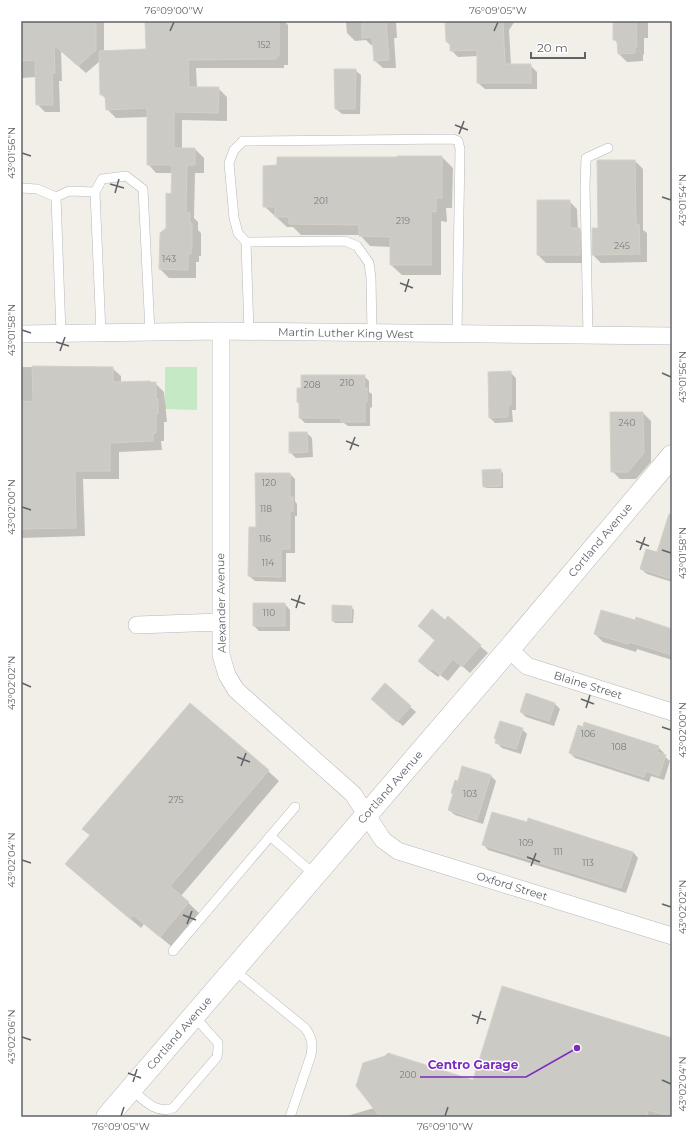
<svg xmlns="http://www.w3.org/2000/svg" width="693" height="1138" font-family="Montserrat,sans-serif">
<style>
.green{fill:#c5e8c5}
.shadow{fill:#0003}
.building{fill:#cccac5;stroke:#d6d1c6}
.lines{fill:none;stroke-linecap:round;stroke-linejoin:round}
.service-casing{stroke:#b5b8bc;stroke-width:10}
.minor-casing{stroke:#b5b8bc;stroke-width:18}
.tertiary-casing{stroke:#b5b8bc;stroke-width:23}
.service{stroke:#fff;stroke-width:9}
.minor{stroke:#fff;stroke-width:17}
.tertiary{stroke:#fff;stroke-width:22}
.ticks{fill:none;stroke:#5f6368;stroke-width:1.5}
.labels{text-anchor:middle;dominant-baseline:central;stroke-width:3;stroke-linejoin:round;paint-order:stroke}
.number-label{font-size:9px;fill:#7a7d7f}
.street-label{font-size:11px;fill:#5f6368;stroke:#fff}
.leader{fill:none;stroke:#7b2cbf;stroke-width:1.5}
.callout-dot{fill:#7b2cbf;stroke:#fff;stroke-width:1.5}
.callout-label{font-size:12px;text-anchor:middle;font-weight:bold;fill:#7b2cbf;stroke:#fff;stroke-width:3;stroke-linejoin:round;paint-order:stroke}
.neatline{fill:none;stroke:#5f6368;stroke-width:1.5}
.ticks-label{font-size:10px;text-anchor:middle;fill:#5f6368}
</style>
<rect width="100%" height="100%" fill="#f1efe8"/>
<!-- green -->
<path class="green" d="M165,367H197V410L165,409Z"/>
<!-- shadow -->
<path class="shadow" d="M21,21H104V51L147,50L146,21H284L288,25V65H284V68H196L197,88H218L227,97V121L182,120V149H195L204,158V173H195L194,218L198,222V230L201,233V256H199V262H196V278H169L160,269L172,195L173,173H156L148,164V117L116,118L107,109V100L101,94L100,61L86,73L61,51L62,81H59L60,112H45L37,104L36,77L21,78Z
M346,21H396L397,38H394L396,68H383L374,60V45H371L366,40L355,41L347,33Z
M446,21H515L509,30L511,65H530L537,72V89H485L478,83V56L458,57L451,50V46L447,42Z
M612,21H648V38H644V54L643,55V61L627,62L619,54L618,44L614,39V23Z
M355,70L361,75L360,114H342L336,109Z
M442,157L453,168L452,208H446L447,222L441,221V275H402L391,265V247L370,246L360,235H301L293,227H287L264,206L278,166V158Z
M635,161L643,169V230L647,233V262L601,263L593,255L599,229Z
M538,201H569L577,209L578,229H579L587,237L588,263H546L538,255Z
M671,365H672V402V401Z
M21,367L112,368L121,376V382H150L155,383L164,392L167,422H164V441H161L162,450L119,452V479H83L85,536L21,538Z
M510,372L516,378V410H512L513,422L495,423L490,418Z
M364,376L369,381V392L372,394V407L370,408V426H348L344,423H305L300,418V404L298,402Z
M643,413L651,421V462L636,479H620L612,471Z
M307,433L312,438L313,457L296,458L290,452Z
M500,470L503,473V488H486L484,486Z
M290,474L295,479V501L297,504V516H295V553H286V582L255,581L249,576Z
M672,534V582L647,574L641,569L658,553Z
M285,604L290,610V631H259L254,626Z
M351,607L354,610L353,623H335L333,621Z
M448,618L488,653L470,673L461,665L448,681L440,675L438,677L426,668L435,641L419,626L445,621Z
M672,632V660L637,649L636,652L603,642L595,634Z
M385,685L416,712L403,726L377,704Z
M554,703L560,709L554,726L526,717L521,712Z
M190,704L268,771L279,781L181,896L199,913L171,946L144,924L141,928L77,874L91,835Z
M522,729L527,734L521,754L502,748L496,742L497,740L495,738Z
M658,747L664,753L663,755L670,761L664,780L651,776L649,782L575,758L570,753Z
M491,776L496,781L483,824L455,815L449,810L454,795L452,793L459,782Z
M483,844L633,852L638,858L626,893L488,850Z
M672,1039V1117H347V1116L374,1108L473,1081Z"/>
<!-- building -->
<path class="building" d="M21,21H96V50L78,66L54,45L55,73H52L53,105H36L35,60L21,61Z
M145,21H279V56H276V59L188,60L189,87H219L218,113L174,112V148H195V165H187L186,212L190,213V224L192,223V248H191V254H188V270L159,269L160,233L166,228V193L171,194L172,165H147V108L106,110L105,95H100L99,51L146,49Z
M362,21H386L389,60L374,61L372,37L362,38Z
M445,21H503L505,64H531V83H477V50L450,51V42H446Z
M613,21H636L637,47H635V53L618,54L617,40H613Z
M334,69H356L355,109H335Z
M397,156H442V198H436V212L431,211V265H390V237L359,236V225L289,224V217H275V207H263V166L277,165V157H397Z
M597,160H635L636,225L639,224L640,254L592,255V228H598Z
M537,200H570V228H580V255H537Z
M32,366L113,367V382L150,381V382H156V399H158V414H156V433H153V441L110,443V471H75L76,528L21,529V402L33,401Z
M511,371V405H508V417L489,418L488,372Z
M301,375H365L364,388H367V402L365,403V422H341V418H299V403L297,402V388H301Z
M610,412H643L644,453L628,472H611Z
M289,432H307L308,452L289,453Z
M501,469V486L483,487L482,470Z
M255,473H290V497H293V511H290V549H281V577L248,576L249,527H256Z
M669,514H672V579L640,569L646,549L657,552Z
M253,603H285V626H253Z
M332,605L352,606L351,621H332Z
M432,609L445,620L448,616L481,645L462,667L453,659L440,675L432,668L430,671L418,661L435,640L418,626Z
M601,610L635,620L636,617L672,629V655L629,642L628,644L594,634Z
M385,683L411,706L397,722L371,699Z
M526,693L555,703L549,721L520,712Z
M190,703L269,770L170,886L189,902L160,937L133,915L130,919L65,864L90,835L82,829Z
M500,721L523,728L516,749L495,743L496,739L494,738Z
M584,722L659,746L657,752L666,755L659,776L646,771L644,777L569,753L578,725L583,727Z
M462,766L491,775L477,820L448,810L453,794L451,793L455,780L458,781Z
M492,812L527,822L528,818L633,852L621,888L482,845Z
M502,986L672,1038V1117L648,1110L647,1117H380L356,1086L363,1063L385,1056L388,1053L473,1080Z"/>
<g class="lines">
<defs>
<path id="service" d="M21,188L37,189L56,197
M246,242L249,332
M61,333L56,197L69,191L95,192
M101,333L95,192L102,179L126,176L143,189L150,332
M372,333L371,278L369,263L357,246L345,241L246,242L238,233L234,218L229,163L234,150L243,141L453,139L458,141L460,149L457,334
M588,335L585,187L586,158L608,148
M270,836L315,875
M173,951L295,807
M234,970L305,1028C312,1037 313,1044 311,1055L290,1117
M131,1089C143,1099 156,1115 173,1108L217,1057L218,1049V1043L194,1016"/>
<path id="minor" d="M221,331V655L227,675L236,690L353,794L383,840L398,851L672,936
M21,334L221,331L672,336
M137,625L221,622
M509,649L527,666L672,712"/>
<path id="tertiary" d="M107,1117L509,649L672,456"/>
</defs>
<!-- service casing -->
<use href="#service" class="service-casing"/>
<!-- minor casing -->
<use href="#minor" class="minor-casing"/>
<!-- tertiary casing -->
<use href="#tertiary" class="tertiary-casing"/>
<!-- service -->
<use href="#service" class="service"/>
<!-- minor -->
<use href="#minor" class="minor"/>
<!-- tertiary -->
<use href="#tertiary" class="tertiary"/>
</g>
<!-- ticks -->
<path class="ticks" d="M170,31L174,22M494,31L498,22M455,125L468,130M459,134L464,121M22,153L31,156M110,184L124,188M115,193L119,179M662,197L671,200M400,283L413,288M405,292L409,279M22,330L31,333M56,342L69,346M60,351L65,337M662,373L671,377M346,441L359,446M350,450L355,437M22,507L31,510M636,541L649,546M640,550L645,537M662,550L671,553M291,599L305,604M296,608L300,595M22,683L31,687M581,699L594,704M586,708L590,695M662,727L671,730M237,757L250,762M241,766L246,753M527,857L540,862M22,860L31,863M531,866L536,853M662,904L671,907M183,915L196,920M187,924L192,911M472,1015L486,1020M477,1024L481,1011M22,1037L31,1040M128,1073L141,1078M662,1080L671,1084M133,1082L137,1069M121,1116L124,1107M445,1116L448,1107"/>
<g class="labels">
<!-- number labels -->
<g class="number-label">
<text x="264" y="44">152</text>
<text x="321" y="200">201</text>
<text x="403" y="220">219</text>
<text x="622" y="245">245</text>
<text x="169" y="258">143</text>
<text x="347" y="382">210</text>
<text x="312" y="384">208</text>
<text x="627" y="422">240</text>
<text x="269" y="482">120</text>
<text x="266" y="508">118</text>
<text x="265" y="538">116</text>
<text x="268" y="562">114</text>
<text x="269" y="612">110</text>
<text x="588" y="733">106</text>
<text x="619" y="746">108</text>
<text x="470" y="793">103</text>
<text x="176" y="799">275</text>
<text x="526" y="842">109</text>
<text x="558" y="851">111</text>
<text x="588" y="862">113</text>
<text x="408" y="1074">200</text>
</g>
<!-- street labels -->
<g class="street-label">
<text transform="translate(346 333) rotate(1)">Martin Luther King West</text>
<text transform="translate(600 540) rotate(-50)">Cortland Avenue</text>
<text transform="translate(221 603) rotate(-91)">Alexander Avenue</text>
<text transform="translate(588 685) rotate(17)">Blaine Street</text>
<text transform="translate(390 787) rotate(-49)">Cortland Avenue</text>
<text transform="translate(512 886) rotate(17)">Oxford Street</text>
<text transform="translate(179 1033) rotate(-49)">Cortland Avenue</text>
</g>
</g>
<!-- callouts -->
<path class="leader" d="M577 1048L526 1077H420"/>
<circle class="callout-dot" cx="577" cy="1048" r="4"/>
<g class="callout-label">
<text x="473" y="1069">Centro Garage</text>
</g>
<!-- border -->
<rect width="693" height="1138" fill="none" stroke="#ffffff" stroke-width="44"/>
<!-- scale -->
<path d="M531 52v6h54v-6" fill="none" stroke="#5f6368" stroke-width="2"/>
<text x="537" y="52" font-size="12" fill="#5f6368" stroke="#ffffff" stroke-width="3" paint-order="stroke">20 m</text>
<rect x="22" y="22" width="649" height="1094" class="neatline"/>
<g class="ticks-label">
<text x="174" y="14">76°09'00"W</text>
<text x="498" y="14">76°09'05"W</text>
<text transform="translate(11 153) rotate(-90)" y="4">43°01'56"N</text>
<text transform="translate(682 200) rotate(-90)" y="4">43°01'54"N</text>
<text transform="translate(11 330) rotate(-90)" y="4">43°01'58"N</text>
<text transform="translate(682 377) rotate(-90)" y="4">43°01'56"N</text>
<text transform="translate(11 507) rotate(-90)" y="4">43°02'00"N</text>
<text transform="translate(682 553) rotate(-90)" y="4">43°01'58"N</text>
<text transform="translate(11 683) rotate(-90)" y="4">43°02'02"N</text>
<text transform="translate(682 730) rotate(-90)" y="4">43°02'00"N</text>
<text transform="translate(11 860) rotate(-90)" y="4">43°02'04"N</text>
<text transform="translate(682 907) rotate(-90)" y="4">43°02'02"N</text>
<text transform="translate(11 1037) rotate(-90)" y="4">43°02'06"N</text>
<text transform="translate(682 1084) rotate(-90)" y="4">43°02'04"N</text>
<text x="121" y="1130">76°09'05"W</text>
<text x="445" y="1130">76°09'10"W</text>
</g>
</svg>
